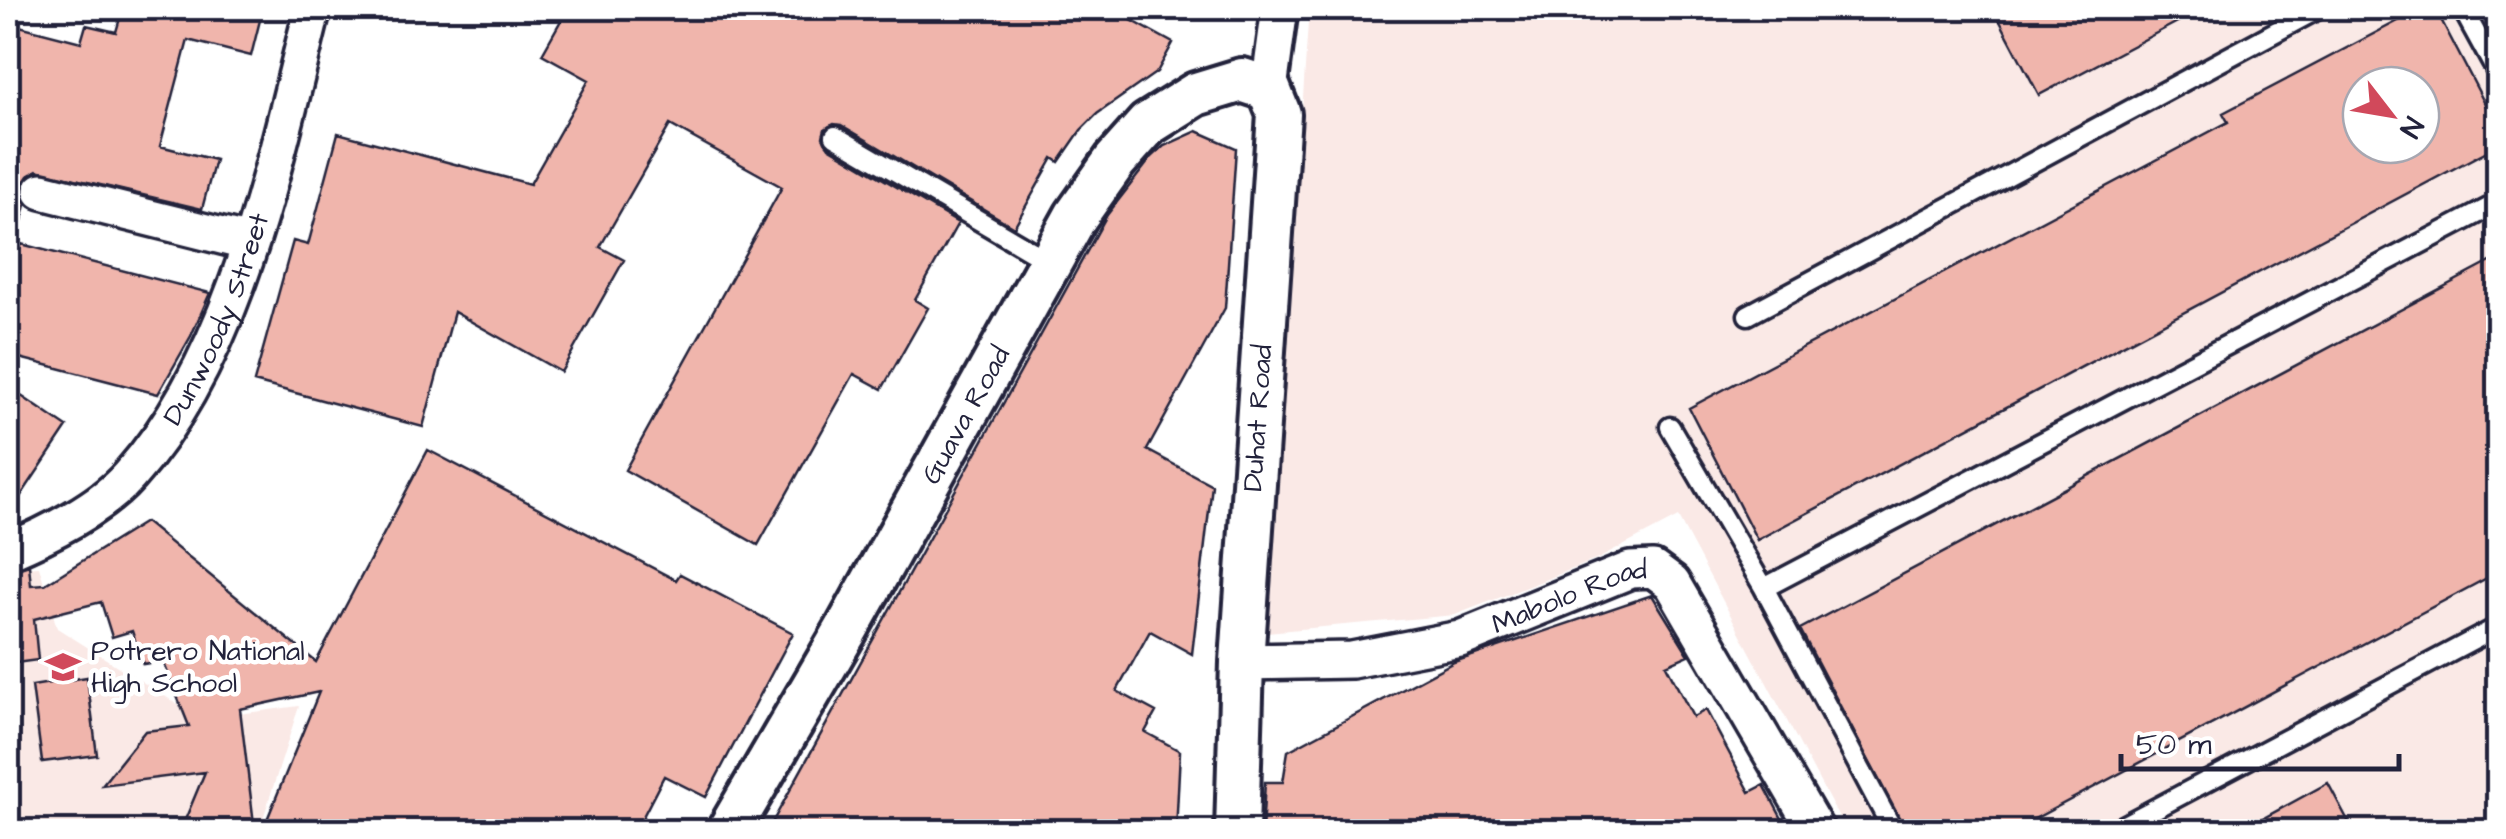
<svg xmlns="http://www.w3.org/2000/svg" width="2506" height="839" font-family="'Architects Daughter',sans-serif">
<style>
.built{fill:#fae9e6;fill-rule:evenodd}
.building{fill:#f0b5ac;stroke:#22223b;stroke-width:2.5;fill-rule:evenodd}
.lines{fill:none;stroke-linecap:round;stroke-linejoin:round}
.service-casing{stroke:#22223b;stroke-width:25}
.minor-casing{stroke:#22223b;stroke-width:42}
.tertiary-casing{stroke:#22223b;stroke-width:50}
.service{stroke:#fff;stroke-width:18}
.minor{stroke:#fff;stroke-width:35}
.tertiary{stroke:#fff;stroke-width:42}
.labels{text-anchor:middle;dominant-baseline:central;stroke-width:9;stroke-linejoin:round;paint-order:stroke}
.street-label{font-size:28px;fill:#22223b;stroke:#fff}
.poi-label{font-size:28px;fill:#22223b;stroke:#fff;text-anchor:start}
</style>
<rect width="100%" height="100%" fill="#fff"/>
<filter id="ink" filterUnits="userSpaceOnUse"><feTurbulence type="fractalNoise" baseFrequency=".01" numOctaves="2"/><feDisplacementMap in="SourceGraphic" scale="20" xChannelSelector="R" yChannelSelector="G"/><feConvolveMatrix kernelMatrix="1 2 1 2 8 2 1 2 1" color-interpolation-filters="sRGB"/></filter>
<g filter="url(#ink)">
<!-- built -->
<path class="built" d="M1309,8H2448L2498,100V831H1846L1678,517L1598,559L1455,615L1267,632ZM2361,85H2421V145H2361Z
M39,566L57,628L201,719L299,706L259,831L8,832V568Z"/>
<!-- building -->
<path class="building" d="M123,8H263L251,56L188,40L160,146L215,160L202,209L37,170L28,176L22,185L21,196L26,205L18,237L8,236V23L81,42L86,25L116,32Z
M568,8H1109L1173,43L1157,72L1097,114L1081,130L1059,162L1053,158L1014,227L841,125L834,124L825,129L823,137L829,147L958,223L915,300L928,308L882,389L854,374L758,545L625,470L782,187L670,125L600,247L624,260L561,372L454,312L423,427L254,382L293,241L308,245L338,133L530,184L589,80L542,54Z
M1993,8H2204L2039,95Z
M2423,8H2435L2498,129V145L1757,540L1689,408L2228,122L2223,113ZM2361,85H2421V145H2361Z
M1197,131L1236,148L1225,308L1147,450L1212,485L1192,654L1150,631L1117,691L1156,712L1145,732L1180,751L1176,832H767L1107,215L1152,157L1164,146Z
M21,244L210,293L191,336L158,394L8,355V295Z
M2498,258V572L2010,832H1906L1800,629Z
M8,387L67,427L8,515Z
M428,450L676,580L680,574L793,633L706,797L664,776L635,832H262L319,692L240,709L255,832H180L205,772L102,785L145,731L189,726L163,661L143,664L132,631L112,637L101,602L34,619L38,660L8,664V572L29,565L31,585L45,584L145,522L316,662Z
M1652,595L1689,655L1666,665L1693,717L1706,710L1750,792L1764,785L1789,832H1262L1265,782H1283L1288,751L1454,662Z
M87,677L97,755L42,762L32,686Z
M2328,783L2354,832H2238Z"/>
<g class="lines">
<defs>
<path id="service" d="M2462,8L2498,74
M835,136L1050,262
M1748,315L2320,8
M1670,427L1764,588L1894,832
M1764,588L2498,203
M2111,832L2498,627"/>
<g id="minor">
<path d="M1269,89L1280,8"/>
<path d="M42,191L250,243"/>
<path id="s1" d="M8,551C47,535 101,508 129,476C238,354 274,162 313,8"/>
<path id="s2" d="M1242,662L1352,660L1460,639L1630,570L1653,569L1672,583L1817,832"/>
</g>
<g id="tertiary">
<path id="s3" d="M728,832L846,630L1076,216L1115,161L1148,124L1196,94L1242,80L1269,89L1279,114L1242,662L1237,832"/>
</g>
</defs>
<!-- service casing -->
<use href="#service" class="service-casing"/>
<!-- minor casing -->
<use href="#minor" class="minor-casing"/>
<!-- tertiary casing -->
<use href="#tertiary" class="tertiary-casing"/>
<!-- service -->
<use href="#service" class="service"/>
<!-- minor -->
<use href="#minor" class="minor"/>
<!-- tertiary -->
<use href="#tertiary" class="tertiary"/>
</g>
</g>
<!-- icons -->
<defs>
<symbol id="school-bare" viewBox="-9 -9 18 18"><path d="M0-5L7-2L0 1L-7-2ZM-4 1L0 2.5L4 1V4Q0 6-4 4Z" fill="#d1495b" stroke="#fff" stroke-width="2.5" paint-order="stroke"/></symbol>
</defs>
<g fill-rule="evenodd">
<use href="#school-bare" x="38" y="642" width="50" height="50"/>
</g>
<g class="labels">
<!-- street labels -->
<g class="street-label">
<text stroke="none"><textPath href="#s1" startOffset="325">Dunwoody Street</textPath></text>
<text stroke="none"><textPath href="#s3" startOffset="480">Guava Road</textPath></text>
<text transform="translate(1258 418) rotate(-86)">Duhat Road</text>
<text stroke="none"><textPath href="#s2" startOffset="338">Mabolo Road</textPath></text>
</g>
<!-- poi labels -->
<g class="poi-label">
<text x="91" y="651">Potrero National<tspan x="91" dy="32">High School</tspan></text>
</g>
</g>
<!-- margin -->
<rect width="2506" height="839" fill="none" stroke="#fff" stroke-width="40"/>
<rect x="20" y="20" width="2466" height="799" fill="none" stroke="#22223b" stroke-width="4" filter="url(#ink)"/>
<!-- north arrow -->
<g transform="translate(2391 115) rotate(121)"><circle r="48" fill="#ffffff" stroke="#a7a7b1" stroke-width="2.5"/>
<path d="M0-8L18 38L0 25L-18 38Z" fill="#d1495b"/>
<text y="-15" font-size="28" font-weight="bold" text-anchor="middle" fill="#22223b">N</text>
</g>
<!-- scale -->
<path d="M2121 754v15h278v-15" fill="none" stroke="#22223b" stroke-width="5"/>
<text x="2136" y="754" font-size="30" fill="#22223b" stroke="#ffffff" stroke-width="8" paint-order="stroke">50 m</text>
</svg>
